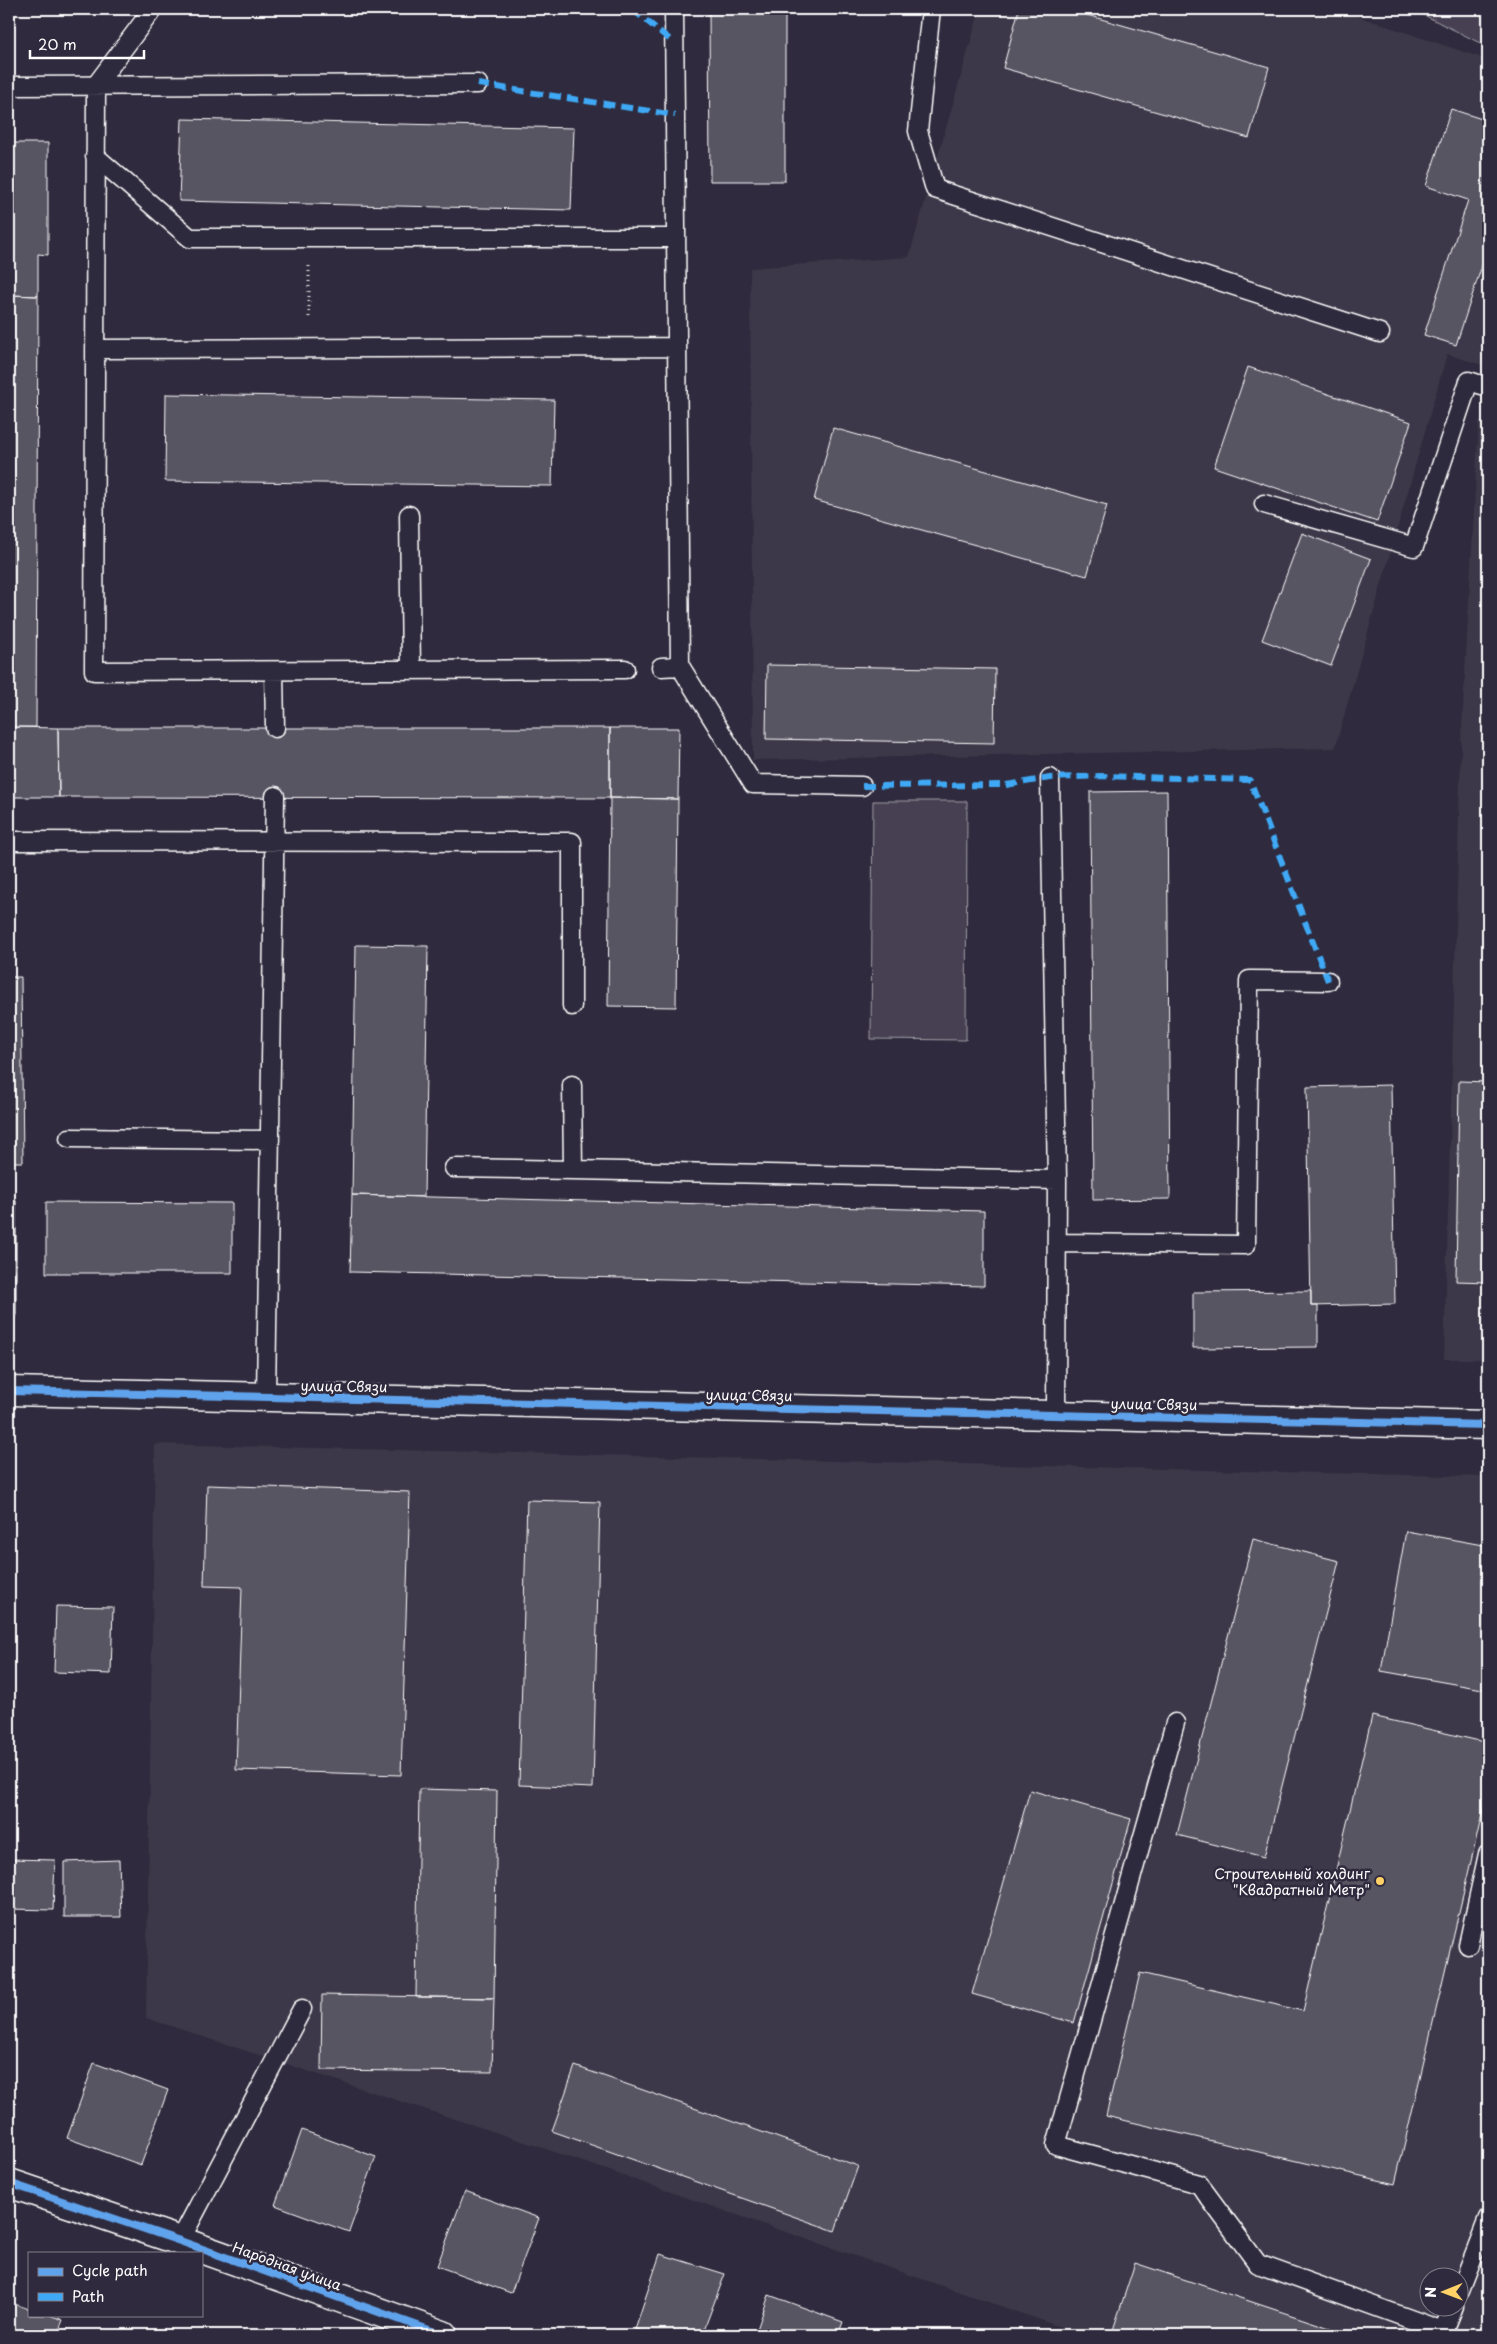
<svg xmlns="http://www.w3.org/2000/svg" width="1497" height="2344" font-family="'Playpen Sans',sans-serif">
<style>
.built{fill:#3c3749;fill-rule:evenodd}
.green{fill:#464152;stroke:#a2a0a8}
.building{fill:#595564;stroke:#fff}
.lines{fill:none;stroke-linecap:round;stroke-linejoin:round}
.service-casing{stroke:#fff;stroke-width:21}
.minor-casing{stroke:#fff;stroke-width:31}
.path{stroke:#fff;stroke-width:3;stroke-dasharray:1 4;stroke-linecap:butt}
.service{stroke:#2f2a3d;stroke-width:18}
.minor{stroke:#2f2a3d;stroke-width:28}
.quiet{stroke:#3fa9f5;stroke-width:6;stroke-dasharray:12 6;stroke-linecap:butt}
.cycleway-casing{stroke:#2f2a3d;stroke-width:11}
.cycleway{stroke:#60a3ed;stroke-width:8}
.poi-dot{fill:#ffd166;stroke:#2f2a3d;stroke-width:2}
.labels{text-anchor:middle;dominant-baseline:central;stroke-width:5;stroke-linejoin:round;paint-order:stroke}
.street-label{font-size:14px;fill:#fff;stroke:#2f2a3d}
.poi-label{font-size:14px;fill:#fff;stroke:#2f2a3d;text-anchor:end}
</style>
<rect width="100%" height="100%" fill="#2f2a3d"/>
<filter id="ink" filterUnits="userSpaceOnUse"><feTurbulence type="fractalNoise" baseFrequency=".02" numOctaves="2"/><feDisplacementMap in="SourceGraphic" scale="10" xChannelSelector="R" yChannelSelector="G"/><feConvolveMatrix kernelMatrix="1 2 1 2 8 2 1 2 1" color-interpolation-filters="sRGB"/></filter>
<g filter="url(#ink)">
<!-- built -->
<path class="built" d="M980,9H1336L1488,60V367L1447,354L1335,748L753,760L750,268L909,257Z
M1479,420L1488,423V1359H1444L1461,745Z
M155,1444L1488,1477V2335H1084L534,2145L146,2018ZM1430,2276H1460V2306H1430Z"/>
<!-- green -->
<path class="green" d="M1408,9H1488V47L1426,16Z
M873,801H967L966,1040L871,1039Z"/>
<!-- building -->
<path class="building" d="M709,9H785V181H710Z
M1019,9H1066L1269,67L1249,138L1003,68Z
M1451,109L1488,121V247L1456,345L1424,335L1468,200L1426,186Z
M182,119L574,128L571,210L179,201Z
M9,143H48V255L38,254V296L9,295Z
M9,295L38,296L36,727H9Z
M1248,367L1411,422L1377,522L1214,467Z
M166,394L554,400L552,486L165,481Z
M833,428L1107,505L1087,576L814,500Z
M1302,533L1371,559L1331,666L1262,640Z
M767,665L995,669L994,743L766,739Z
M9,727L58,728L59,797H9Z
M58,728H610V798L59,797Z
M610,728H679L678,799L610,798Z
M1167,791L1170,1199L1093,1200L1090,792Z
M610,798L678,799L676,1007L608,1006Z
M356,945L428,946L424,1197L352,1195Z
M9,977H21L23,1162H9Z
M1459,1081L1488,1082V1282L1456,1281Z
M1391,1085L1395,1304L1311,1306L1307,1087Z
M352,1195L984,1211V1286L350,1272Z
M9,1201H16V1317H9Z
M46,1202L232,1203V1273H46Z
M1311,1291V1306H1318V1347L1193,1348V1292Z
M207,1485L410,1492L401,1775L236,1770L242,1587L204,1586Z
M527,1500L600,1502L593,1788L519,1785Z
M1406,1531L1488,1546V1690L1381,1671Z
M1253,1539L1339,1561L1264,1857L1177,1835Z
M56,1606L113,1607L111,1674L54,1672Z
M1372,1716L1488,1743V1789L1395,2184L1106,2116L1140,1973L1303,2011Z
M419,1789L497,1791L494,1998L416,1997Z
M1030,1790L1131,1819L1074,2023L972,1994Z
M9,1859L55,1860L53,1910L9,1909Z
M119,1860L121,1917H64V1862Z
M322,1995L494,1998L492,2072L321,2070Z
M94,2063L168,2090L141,2165L67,2138Z
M575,2066L858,2166L835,2231L552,2131Z
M302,2130L376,2157L349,2232L275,2205Z
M465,2191L539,2218L511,2293L437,2266Z
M660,2254L725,2274L702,2335H655L635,2329Z
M1135,2263L1351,2335H1117L1112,2333Z
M769,2295L843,2322L838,2335H755Z
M9,2302L29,2309V2315H49L63,2320L57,2335H9Z
M118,2330L131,2335H116Z"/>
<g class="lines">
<defs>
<path id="service" d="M153,9L96,85L94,671L625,669
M674,9L680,666L753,784L862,786
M931,9L918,131L935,189L1380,333
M9,86L478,84
M95,156L190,238H676
M95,349L676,347
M1264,504L1414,547L1469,381L1488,387
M409,515L411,669
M661,667L680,666
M274,671L275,728
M1050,778L1057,1180L1056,1415
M9,841L572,842V1006
M572,1085L573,1170L1057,1180
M69,1138L270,1140
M454,1168L573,1170
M1057,1243L1246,1245L1249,980L1328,981
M266,1397L275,796
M1175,1723L1056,2145L1199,2184L1258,2264L1443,2331L1453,2306
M1468,1945L1488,1854
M180,2241L302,2009
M1460,2291L1488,2219"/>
<path id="minor" d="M9,1391L1488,1425
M9,2183L180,2241L443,2335"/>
</defs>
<!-- service casing -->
<use href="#service" class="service-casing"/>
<!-- minor casing -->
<use href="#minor" class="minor-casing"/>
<!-- path -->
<path class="path" d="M309,266V320"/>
<!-- service -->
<use href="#service" class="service"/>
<!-- minor -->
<use href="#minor" class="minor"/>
<!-- quiet -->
<path class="quiet" d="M632,9L674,43
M478,84L675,115
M862,786L1006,785L1050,778L1100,776L1250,780L1328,981"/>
<defs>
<path id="cycleway" d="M9,1391L1488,1425
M9,2183L180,2241L443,2335"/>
</defs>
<!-- cycleway casing -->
<use href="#cycleway" class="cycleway-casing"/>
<!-- cycleway -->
<use href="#cycleway" class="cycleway"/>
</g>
</g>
<!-- markers -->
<circle class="poi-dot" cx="1380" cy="1881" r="5"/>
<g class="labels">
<!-- street labels -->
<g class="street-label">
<text transform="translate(344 1386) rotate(1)">улица Связи</text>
<text transform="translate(749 1395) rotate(1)">улица Связи</text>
<text transform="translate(1154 1404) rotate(1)">улица Связи</text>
<text transform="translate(287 2266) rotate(20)">Народная улица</text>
</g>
<!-- poi labels -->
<g class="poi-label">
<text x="1370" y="1873">Строительный холдинг<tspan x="1370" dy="16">"Квадратный Метр"</tspan></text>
</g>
</g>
<!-- margin -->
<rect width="1497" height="2344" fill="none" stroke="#2f2a3d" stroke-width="30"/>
<rect x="15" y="15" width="1467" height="2314" fill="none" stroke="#fff" stroke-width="2" filter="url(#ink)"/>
<!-- legend -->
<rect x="28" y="2252" width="175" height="65" fill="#2f2a3d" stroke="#827f8b"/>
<rect x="38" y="2268" width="25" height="8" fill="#60a3ed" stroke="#827f8b"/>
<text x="72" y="2276" font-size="15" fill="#ffffff">Cycle path</text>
<rect x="38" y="2293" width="25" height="8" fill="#3fa9f5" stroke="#827f8b"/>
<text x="72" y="2302" font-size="15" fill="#ffffff">Path</text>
<!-- north arrow -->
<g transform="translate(1444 2292) rotate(269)"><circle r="24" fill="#2f2a3d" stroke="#827f8b"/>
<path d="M0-4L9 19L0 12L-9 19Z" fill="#ffd166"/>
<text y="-8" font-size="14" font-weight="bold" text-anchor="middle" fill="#ffffff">N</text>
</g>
<!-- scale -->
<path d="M30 50v8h114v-8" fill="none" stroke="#ffffff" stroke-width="2.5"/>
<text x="38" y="50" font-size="15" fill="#ffffff" stroke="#2f2a3d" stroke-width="4" paint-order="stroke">20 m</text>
</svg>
